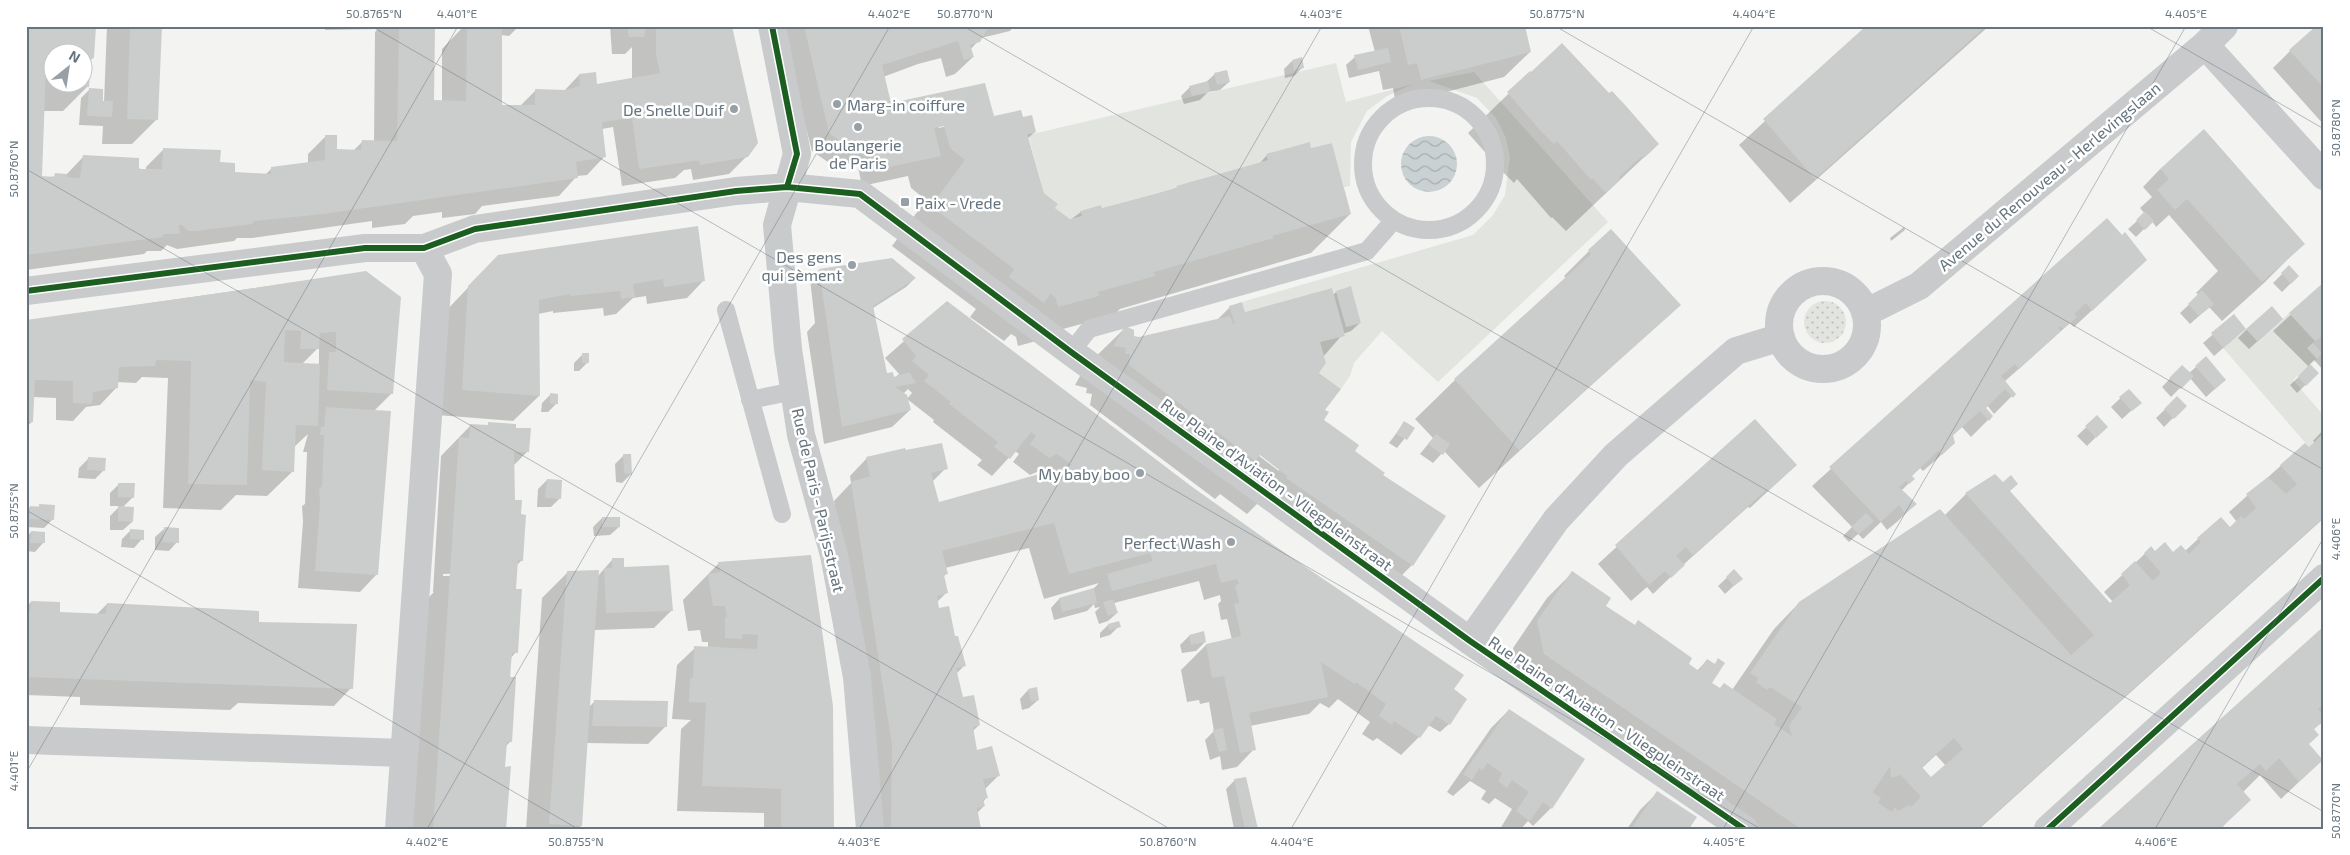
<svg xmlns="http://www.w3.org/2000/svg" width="2350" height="855" font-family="'Exo 2',sans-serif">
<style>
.grass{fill:url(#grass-dots)}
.garden{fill:#e2e5df;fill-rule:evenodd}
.water{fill:url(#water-waves)}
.shadow{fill:#0003;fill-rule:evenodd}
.building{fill:#cbcccc;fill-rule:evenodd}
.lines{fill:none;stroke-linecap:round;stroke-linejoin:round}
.lane{stroke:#c8cacb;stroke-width:18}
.street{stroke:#c8cacb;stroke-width:28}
.cycleway-casing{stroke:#fff;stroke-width:9}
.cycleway{stroke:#1b5e20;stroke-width:6}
.ticks{fill:none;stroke:#65747f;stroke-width:1;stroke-opacity:0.45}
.poi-dot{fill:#97a0a7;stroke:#fff;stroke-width:2}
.labels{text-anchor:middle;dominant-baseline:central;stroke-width:5;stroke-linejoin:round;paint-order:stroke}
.poi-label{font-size:16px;fill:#65747f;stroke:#fff;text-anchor:end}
.street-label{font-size:16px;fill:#65747f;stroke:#fff}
.neatline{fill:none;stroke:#65747f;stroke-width:2}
.ticks-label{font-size:12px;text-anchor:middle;fill:#65747f}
</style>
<defs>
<pattern id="grass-dots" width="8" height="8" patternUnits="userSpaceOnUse" patternTransform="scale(1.25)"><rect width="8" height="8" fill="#e2e5df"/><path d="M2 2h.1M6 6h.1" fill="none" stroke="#bbbeba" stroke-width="1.8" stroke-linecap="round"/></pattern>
<pattern id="water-waves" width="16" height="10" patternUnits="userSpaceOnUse" patternTransform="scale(1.25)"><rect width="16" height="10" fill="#c9d1d3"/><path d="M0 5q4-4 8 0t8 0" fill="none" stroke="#a7aeb0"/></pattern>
</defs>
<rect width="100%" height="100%" fill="#f3f3f1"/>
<!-- grass -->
<path class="grass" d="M1804 322a21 21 0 1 1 42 0a21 21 0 1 1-42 0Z"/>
<!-- garden -->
<path class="garden" d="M1336,63L1346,102L1413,84L1387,96L1367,111L1351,142L1350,186L1344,187L1332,143L1311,148L1310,143L1266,155L1268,160L1176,186L1177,188L1102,208L1101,205L1081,211L1082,216L1070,219L1055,208L1058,204L1044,193L1028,135Z
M1474,72L1608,222L1438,382L1382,331L1354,363L1350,376L1341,389L1319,373L1326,363L1320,342L1345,335L1332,288L1245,312L1242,302L1473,235L1493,215L1505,195L1510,157L1506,138L1496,118L1477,98L1429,81ZM1351,287L1361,323L1346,327L1336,291Z
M2289,313L2315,341L2307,348L2317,359L2293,380L2324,416V433L2309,447L2223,348L2246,329L2259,342Z"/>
<!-- water -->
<path class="water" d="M1401 164a28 28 0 1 1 56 0a28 28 0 1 1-56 0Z"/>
<!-- shadow -->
<path class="shadow" d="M26,26H94L93,58L89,62L88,86L63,111H44L41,178L66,175L84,156L146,170V167L164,149L219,163L233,173L265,175L272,168L308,163V154L326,136L336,150L353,151L362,142H374L375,32L378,29L325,30V26H455L434,27L432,104L442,101V49L464,26H519L509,36L501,35L500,106H520L535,91H564L579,75L597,86L632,80V47L625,54H612L610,26H730L747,156L729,174L693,180L691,169L684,170L675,178L622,186L613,127L602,129L604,157L587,175L577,176L559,196L482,206L475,214L442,218V212L413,216L405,224L372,228V221L252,238H237L234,241L177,249L167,245L161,251H147L144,254L26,270ZM52,52H82V82H52Z
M107,26H161L157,119L132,144H102L103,126L79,125L81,98L90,89L101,102H104Z
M779,26H1014L1010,31L981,38L970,50L973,57L955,74L946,77L941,58L918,64L883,77L890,104L984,84L994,118H1022L1035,132L1028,138L1043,194L1054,208L1070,220L1081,212L1101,210L1259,164L1267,155L1310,150L1350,214L1311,253L1120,309L1114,315L1063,329L1058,335L1018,346L1016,337L1011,334L1004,341L970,317L976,309L892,246L926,200L911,188L908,176L862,186L857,162L835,167L812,151ZM974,119L939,128L938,126Z
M1368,26H1524L1530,52L1504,77L1396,105L1393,88L1383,90L1379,71L1349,78L1346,65L1355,57L1375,52Z
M1868,26H1989L1790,203L1739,145Z
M2324,26V125L2273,68L2290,51Z
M1292,61L1303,67L1294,76L1285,78L1284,69Z
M1530,73L1658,144L1566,231L1552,217L1551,218L1517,179L1514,183L1500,169L1468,133Z
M1215,74L1229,82L1220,90L1208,92L1200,100L1184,104L1181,96L1190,87L1205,83Z
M2160,169L2303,244L2264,283L2222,321L2209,307L2190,324L2180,313L2199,295L2196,293L2218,271L2169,215L2156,227L2152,221L2136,237L2128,229L2145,214L2140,208L2152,197L2143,187Z
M2107,220L2146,260L2074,327L2070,323L2004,382L2014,394L1994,414L1987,405L1984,408L1992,416L1971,437L1962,427L1952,436L1954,442L1936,460L1923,471L1920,468L1911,476L1913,479L1901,491L1915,504L1898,521L1887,530L1881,522L1863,539L1858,534L1849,542L1843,536L1852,527L1812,486Z
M1904,227L1905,230L1891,241L1890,238Z
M1589,251L1679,305L1479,488L1444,451L1433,463L1420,454L1433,438L1415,419L1455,380L1566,278L1564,276Z
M498,256L704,280L687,298L647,304L646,296L633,298L616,314L604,316L603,308L553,313V311L538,314L539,396L513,421L437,415L444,313Z
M2289,267L2298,276L2282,292L2273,283Z
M819,270L915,278L906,287L873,308L886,375L893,379L899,374L885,358L947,303L1448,695L1449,724L1440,732L1428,725L1419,737L1401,755L1377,738L1373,741L1362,734L1370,722L1338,699L1329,708L1320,703L1309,714L1250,726L1254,749L1237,767L1222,770L1220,756L1210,760L1205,740L1214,731L1209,702L1200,704L1199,700L1187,702L1181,670L1206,645L1232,640L1227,619L1221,620L1218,604L1221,601L1220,595L1204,600L1199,581L1114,603L1117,613L1108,621L1099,624L1095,612L1100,607L1095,608L1094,604L1087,611L1054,620L1051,608L1059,599L1092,590L1099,583L1044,599L1029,548L945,568L947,573L943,577L946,593L937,602L938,610L954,638L965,665L956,674L962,698L979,725L973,731L976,751L998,776L984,790L987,797L983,802L984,806L977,813L981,829H874L834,501L851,483L850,476L867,458L905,452L946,468L932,482L938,503L1043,474L1039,471L1030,475L1013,462L1019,454L1015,451L992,476L977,465L982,460L933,422L934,420L907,399L912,393L908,389L903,394L910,410L892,427L824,444L807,332L815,323L810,279Z
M366,272L391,394L374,411L377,574L360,592L298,588L303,522L302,506L305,504L307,452H303L308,434L293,448V471L267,496L236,495L221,510L163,508L168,378L142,377L136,383L117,382V387L100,405L86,407L73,421L56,420V398L33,397L32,422L26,427V321ZM317,349H319V363L317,365L302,364Z
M2324,284V371L2314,360L2309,365L2318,373L2297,393L2290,385L2309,367L2273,331Z
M1336,292L1360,323L1351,331L1343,334L1323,357L1317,373L1323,411L1322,421L1381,475L1412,565L1395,582L1273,488L1247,514L1220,494L1215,499L1090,405L1092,394L1086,393L1087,388L1075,385L1085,367L1125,328L1133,337L1139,338L1216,321L1230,307L1244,313L1333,295ZM1255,450L1279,468V471L1254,452Z
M2234,316L2236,337L2214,356L2203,343Z
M2273,327L2249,349L2238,338L2247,329Z
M583,354L588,362L579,371H574V363Z
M2182,366L2189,373L2196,367L2225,380L2206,397L2190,378L2171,397L2162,387Z
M2129,390L2140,403L2122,419L2111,407Z
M551,394L556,404L548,412H541L542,403Z
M2177,398L2185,406L2164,427L2156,418Z
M2097,417L2106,427L2087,446L2077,436Z
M1755,420L1796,465L1750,508L1748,507L1683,565L1653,594L1647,587L1631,601L1598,564Z
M1404,423L1413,428L1397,448L1389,443Z
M471,425H515L514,429L528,451L513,466L514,501L522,560L516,566L515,590L516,652L510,659V665L511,741L505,747L503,768L505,829H410L425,601L434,592H433L441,456ZM508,572L505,575L443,576V574Z
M2324,429V518L1979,829H1759L1519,679L1513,648L1547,598L1572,573L1604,606L1634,626L1638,622L1697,671L1707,660L1714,665L1718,660L1710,683L1719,689L1732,690L1774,629L1799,603L1944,516L1966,494L2009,491L2109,605L2113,602L2104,592L2151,548L2155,552L2173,554L2185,551L2198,539L2229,528L2237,522L2229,512L2305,444L2309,448L2315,443L2313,441ZM1936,755L1946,766L1931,779L1922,768Z
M624,455L631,474L622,483L616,482L615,464Z
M88,459L104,470L95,479L78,478L79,468Z
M547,480L560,498L551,507H537L538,489Z
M119,484L133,497L123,507L132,522L123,530H110V516L120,506H110V493Z
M54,506L53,519L44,528L26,527V511L30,507Z
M602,518L619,527L610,535L594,536L593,527Z
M164,529L177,542L169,551L155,550V537Z
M131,530L142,539L134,548L121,547L122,539Z
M31,532L43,543L35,552L26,551V538Z
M810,556L833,829H764V813L677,811L681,729L691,720L672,719L677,665L695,648H708V642H702L700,630L688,631L683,600L719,563Z
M612,560L671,611L654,628L594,630L589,707L594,702L666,726L648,744L586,743L581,826L578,829H526L542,598L567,573L598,576Z
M1734,571L1741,579L1725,594L1718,586Z
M31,602L59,613L97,614L107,604L258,623L351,688L334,706L238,703L230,710L80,705V697L26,695V607Z
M1108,625L1119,626L1110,635L1100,638V633Z
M2324,627V712L2321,715L2324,719L2313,730L2307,745L2322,760L2281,799L2260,775L2243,792L2250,800L2222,827L2100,829Z
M1189,636L1205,642L1196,651L1182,653L1180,645Z
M1028,690L1038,700L1029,708L1022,710L1020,699Z
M1509,710L1584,760L1551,808L1533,826L1528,821L1521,829H1500L1512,809L1495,798L1489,804L1481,799L1486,791L1470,781L1453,796L1447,792L1491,728Z
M1235,780L1256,829H1234L1226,789Z
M1657,793L1688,829H1627L1640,810Z"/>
<!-- building -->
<path class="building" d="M26,26H96L94,58H91L89,87L64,86L65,82H82V52H52V65H46L42,176L54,177L55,173L67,174V177L80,178L83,155L139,158V169H162L163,148L221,150L220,162L235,163V172L271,174V167L325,160V135H337V149L361,150L362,140L397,141L399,26H435L434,100L466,101L467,26H502V105H535V89L565,90L580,86L579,74L596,72L597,84L660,73L656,54V29L646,28L644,37H629L627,26H732L758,143L748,157L700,165L699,161H694L639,169L632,118L602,122L606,157L576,162L578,178L323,214L253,221V224L196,231H188L182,225H179L180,234H163V237L26,255Z
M130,26H162L158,120L127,119Z
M804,26H989L980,42L970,45L974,57L964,60L958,41L882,65L891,103L985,83L994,116L1021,110L1023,117L1032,115L1036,132L1027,134L1044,193L1058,204L1055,208L1070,219L1082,216L1080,211L1101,205L1102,208L1177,188L1176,186L1268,160L1266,154L1310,142L1311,148L1332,143L1351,214L1272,236L1274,238L1154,272L1155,276L1098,292L1099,296L1058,307L1055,297L1050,294L1044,303L1009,277L1014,269L931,206L965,160L950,148L944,126L934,128L941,156L880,169L874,145L853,150L829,133Z
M1399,26H1525L1531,52L1421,80L1417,63L1408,65Z
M1866,26H1986L1815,179L1763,119Z
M2316,26H2324V88L2289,50Z
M1562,43L1609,93L1612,91L1626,106L1659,144L1644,158L1642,156L1619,177L1621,179L1606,193L1592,178L1591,180L1557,141L1554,144L1539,129L1507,92L1530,71L1531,72Z
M1388,48L1391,62L1358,70L1354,55Z
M1302,57L1304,68L1294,70L1292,60Z
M1227,70L1230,82L1217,85L1214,73Z
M1208,81L1210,92L1192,96L1189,86Z
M89,88L103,89V101H113L112,117L87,116Z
M2204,129L2305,244L2262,282L2187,199L2175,210L2157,190L2169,179L2160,169Z
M2145,211L2154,221L2145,230L2136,220Z
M2107,218L2122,235L2125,232L2147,260L2092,311L2086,303L2074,314L2077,317L2063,329L2061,326L2058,328L2061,331L2019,369L2015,364L2001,376L2016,394L2013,398L2005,389L1986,408L1993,416L1989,421L1980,411L1953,435L1955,443L1942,455L1938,451L1912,476L1915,479L1909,484L1906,481L1899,487L1917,504L1905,514L1899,505L1881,522L1829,467Z
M698,226L705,281L664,287L663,279L633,284L635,297L621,299L620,291L570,296V294L539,300L540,396L462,390L468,286L498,255Z
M1611,229L1681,305L1519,450L1454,379L1591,254L1588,250Z
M892,258L916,278L873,306L887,373L893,372L894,377L909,372L916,383L895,387L907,395L911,410L842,427L819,269Z
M2289,265L2299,276L2291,284L2281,273Z
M366,271L401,297L393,394L327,390L329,352H336V332L320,333L319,349H300L301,331L285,330L284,362L320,364L318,426L296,425L294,472L262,470L266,382L250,380L247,485L188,484L191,361L156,360L155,366L119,367L118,388L93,392L92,404L73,403V381L35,380L33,422H26V320L235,291Z
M2324,282V335L2315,341L2289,313Z
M1351,286L1361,323L1346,327L1336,291Z
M1332,288L1345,336L1320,342L1326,363L1319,373L1341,389L1325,410L1329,412L1324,420L1359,445L1355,451L1385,473L1383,475L1446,516L1413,566L1286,478L1287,476L1260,455L1255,461L1129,365L1130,354H1125L1126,348L1113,346L1125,326L1134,330V336L1139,337L1230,316L1233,324H1235L1229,306L1242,302L1245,312Z
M2202,290L2214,304L2199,316L2188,304Z
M947,301L1191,486L1275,546L1464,675L1454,689L1467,699L1450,725L1436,716L1420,738L1394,721L1392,725L1379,716L1386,704L1356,682L1355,684L1321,662L1328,697L1249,713L1256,750L1240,753L1224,676L1212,678L1206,644L1241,636L1234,604L1239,603L1235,585L1239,584L1237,579L1221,583L1216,564L1112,591L1107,574L1153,561L1150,553L1069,574L1054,523L942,551L948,574L944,575L948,593L937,596L939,608L949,606L955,636H958L966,666L956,668L963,697L974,695L980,725L973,727L977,750L992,746L1000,776L983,779L988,798L983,799L985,806L977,808L981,829L891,828L892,745L851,482L870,476L866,457L905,448L906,450L942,443L948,469L931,473L939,502L1072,465L1057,454L1049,458L1030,444L1036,436L1031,432L1010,459L994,447L998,442L949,404L951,402L924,381L929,375L912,361L916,356L902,339Z
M2272,306L2283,319L2258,342L2246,329Z
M2234,314L2246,329L2223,348L2211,333Z
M2313,343L2322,353L2317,359L2307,348Z
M582,353H589V363H582Z
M2206,356L2226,380L2215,389L2195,366Z
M2310,364L2319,373L2306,386L2298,376Z
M2182,365L2194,376L2181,389L2169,378Z
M2129,389L2142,403L2132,411L2119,397Z
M550,393L558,394V404H550Z
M2177,396L2187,406L2174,419L2164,409Z
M326,407L391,411L378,575L315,571L320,504L319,488L322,487L324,435H320L321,427H324Z
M2097,415L2108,427L2096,438L2085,426Z
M1755,419L1797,465L1768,491L1766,490L1693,556L1686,547L1676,556L1685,565L1671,578L1665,571L1649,585L1615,545Z
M1404,421L1415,428L1407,440L1396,434Z
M488,422L516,424V428H531L529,452H514L515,500H522L521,514L526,515L523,561L518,560L516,589H522L518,653H512L511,664L510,677H516L512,742H507L505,767L511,766L506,829H433L459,437L469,438L470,424L488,425Z
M2324,433V517L1978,829H1801L1544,654L1537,621L1572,571L1611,598L1606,606L1635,625L1638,620L1692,658L1689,664L1699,671L1707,659L1715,664L1718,658L1725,663L1712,683L1720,688L1724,683L1777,719L1774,724L1792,736L1789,726L1802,707L1770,687L1767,690L1756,682L1758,678L1750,673L1799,602L1940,509L2071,655L2094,635L1965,493L1995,474L2003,482L2011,475L2018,484L2010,491L2110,603L2130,585L2121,574L2135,561L2153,581L2161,573L2144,553L2151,546L2155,551L2165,542L2173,552L2181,545L2189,554L2201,542L2197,538L2221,517L2230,527L2241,516L2244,519L2256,508L2246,494L2268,477L2286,494L2297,484L2280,465L2305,443L2309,447ZM1954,738L1963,749L1931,777L1922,767ZM1890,766L1891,778L1901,775L1921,797L1911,807L1909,805L1898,811L1895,807L1892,812L1878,803L1881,798L1873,792Z
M1436,434L1450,444L1443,455L1428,444Z
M623,454H631L632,475L624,473Z
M88,457L106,458L105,471L87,470Z
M547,479L562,480L561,499L545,498Z
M118,483H135L134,498L118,497Z
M39,504L55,505L54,520L29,519L30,506L39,507Z
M118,506L134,507L133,522L118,521Z
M1866,513L1874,521L1859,534L1851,527Z
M602,517H620V527H602Z
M164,527L179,528V543L163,542Z
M130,529L144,530V540L130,539Z
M31,531L45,532V543H30Z
M811,555L833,706L834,829H781V789L702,786L706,703L689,702L690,678H693L694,646L757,649L758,635L743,634L742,639L725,638V617H727L725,606H713L708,574L720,572L718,562Z
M612,558H624V567L669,565L673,611L606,613L604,568H612Z
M1734,569L1743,579L1734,586L1726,577Z
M599,570L582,826L549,824L567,571Z
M1094,588L1097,603L1062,612L1059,598Z
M1113,599L1118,613L1108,616L1103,602Z
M31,601L60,602V612L106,614L107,603L259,611V622L357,624L353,689L26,677V611H30Z
M1119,621L1121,627L1109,630L1108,624Z
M2324,626V704L2318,709L2324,716V721L2314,729L2319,735L2309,744L2323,760L2299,782L2279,758L2266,771L2260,764L2237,784L2251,800L2223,826L2225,829H2098Z
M1204,631L1206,642L1191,645L1189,635Z
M1037,687L1039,700L1031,702L1028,689Z
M594,700L668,701L667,727L592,726Z
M1509,709L1585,759L1552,809L1543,802L1530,821L1516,811L1529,792L1512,780L1507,788L1498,781L1502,773L1487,763L1482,771L1479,768L1472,780L1463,774Z
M1223,728L1227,750L1219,752L1213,730Z
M1246,777L1258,829H1245L1234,779Z
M1657,791L1697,817L1689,829H1631Z"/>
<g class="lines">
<!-- lane -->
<path class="lane" d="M1363 164a66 66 0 1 1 132 0a66 66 0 1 1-132 0Z
M726,310L782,514
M1071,352L1089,329L1367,251L1394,220
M750,400L794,391"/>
<!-- street -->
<path class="street" d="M772,26L797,154L777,225L788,349L801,435L834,555L857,677L870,829
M2205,45L2324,176
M1779 325a44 44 0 1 1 88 0a44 44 0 1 1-88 0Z
M26,291L365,248H424L475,229L736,191L787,187L860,194L1071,352L1470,641L1744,829
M1865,313L1919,286L2205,45L2224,26
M1470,641L1556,520L1616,455L1736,351L1781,337
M26,740L403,753
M399,829L438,274L424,248
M2048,829L2324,578"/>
<defs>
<path id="cycleway" d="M772,26L797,154L787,187
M26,291L365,248H424L475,229L736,191L787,187L860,194L1071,352L1470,641L1744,829
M2048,829L2324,578"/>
</defs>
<!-- cycleway casing -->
<use href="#cycleway" class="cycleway-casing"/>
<!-- cycleway -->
<use href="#cycleway" class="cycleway"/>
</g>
<!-- ticks -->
<path class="ticks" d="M371,26L1761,829M963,26L2324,812M1555,26L2324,470M2146,26L2324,129M26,169L1170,829M26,510L578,829M26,773L458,26M427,829L890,26M859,829L1322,26M1291,829L1754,26M1723,829L2186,26M2155,829L2324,537"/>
<!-- markers -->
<g class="poi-dot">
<circle cx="837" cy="104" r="5"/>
<circle cx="734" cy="109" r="5"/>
<circle cx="858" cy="127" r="5"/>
<rect x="900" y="197" width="10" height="10" rx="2.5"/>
<circle cx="852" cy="265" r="5"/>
<circle cx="1140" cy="473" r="5"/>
<circle cx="1231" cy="542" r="5"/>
</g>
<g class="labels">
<!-- poi labels -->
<g class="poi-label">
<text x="847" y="104" text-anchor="start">Marg-in coiffure</text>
<text x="724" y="109">De Snelle Duif</text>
<text x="858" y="144" text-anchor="middle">Boulangerie<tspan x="858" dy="18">de Paris</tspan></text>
<text x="915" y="202" text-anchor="start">Paix - Vrede</text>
<text x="842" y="256">Des gens<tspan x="842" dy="18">qui sèment</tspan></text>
<text x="1130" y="473">My baby boo</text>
<text x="1221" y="542">Perfect Wash</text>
</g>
<!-- street labels -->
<g class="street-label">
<text transform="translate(2049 176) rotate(-40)">Avenue du Renouveau - Herlevingslaan</text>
<text transform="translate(1277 484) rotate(36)">Rue Plaine d'Aviation - Vliegpleinstraat</text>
<text transform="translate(819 500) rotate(77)">Rue de Paris - Parijsstraat</text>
<text transform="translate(1607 718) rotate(34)">Rue Plaine d'Aviation - Vliegpleinstraat</text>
</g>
</g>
<!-- border -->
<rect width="2350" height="855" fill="none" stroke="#ffffff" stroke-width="55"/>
<!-- north arrow -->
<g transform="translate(68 68) rotate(30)"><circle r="24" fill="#ffffff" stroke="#c1c7cc"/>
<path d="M0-4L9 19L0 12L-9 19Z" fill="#97a0a7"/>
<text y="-8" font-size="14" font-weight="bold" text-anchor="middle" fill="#65747f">N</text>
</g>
<rect x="28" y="28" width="2294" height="800" class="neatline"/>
<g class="ticks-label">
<text x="374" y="18">50.8765°N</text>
<text x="457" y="18">4.401°E</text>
<text x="889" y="18">4.402°E</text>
<text x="965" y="18">50.8770°N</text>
<text x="1321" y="18">4.403°E</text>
<text x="1557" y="18">50.8775°N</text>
<text x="1754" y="18">4.404°E</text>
<text x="2186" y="18">4.405°E</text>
<text transform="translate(2336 128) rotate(-90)" y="4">50.8780°N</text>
<text transform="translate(14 169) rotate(-90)" y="4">50.8760°N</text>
<text transform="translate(14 511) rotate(-90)" y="4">50.8755°N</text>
<text transform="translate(2336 539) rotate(-90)" y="4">4.406°E</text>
<text transform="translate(14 771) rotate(-90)" y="4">4.401°E</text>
<text transform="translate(2336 811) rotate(-90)" y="4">50.8770°N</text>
<text x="427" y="846">4.402°E</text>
<text x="576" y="846">50.8755°N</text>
<text x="859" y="846">4.403°E</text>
<text x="1168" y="846">50.8760°N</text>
<text x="1292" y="846">4.404°E</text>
<text x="1724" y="846">4.405°E</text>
<text x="2156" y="846">4.406°E</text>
</g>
</svg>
